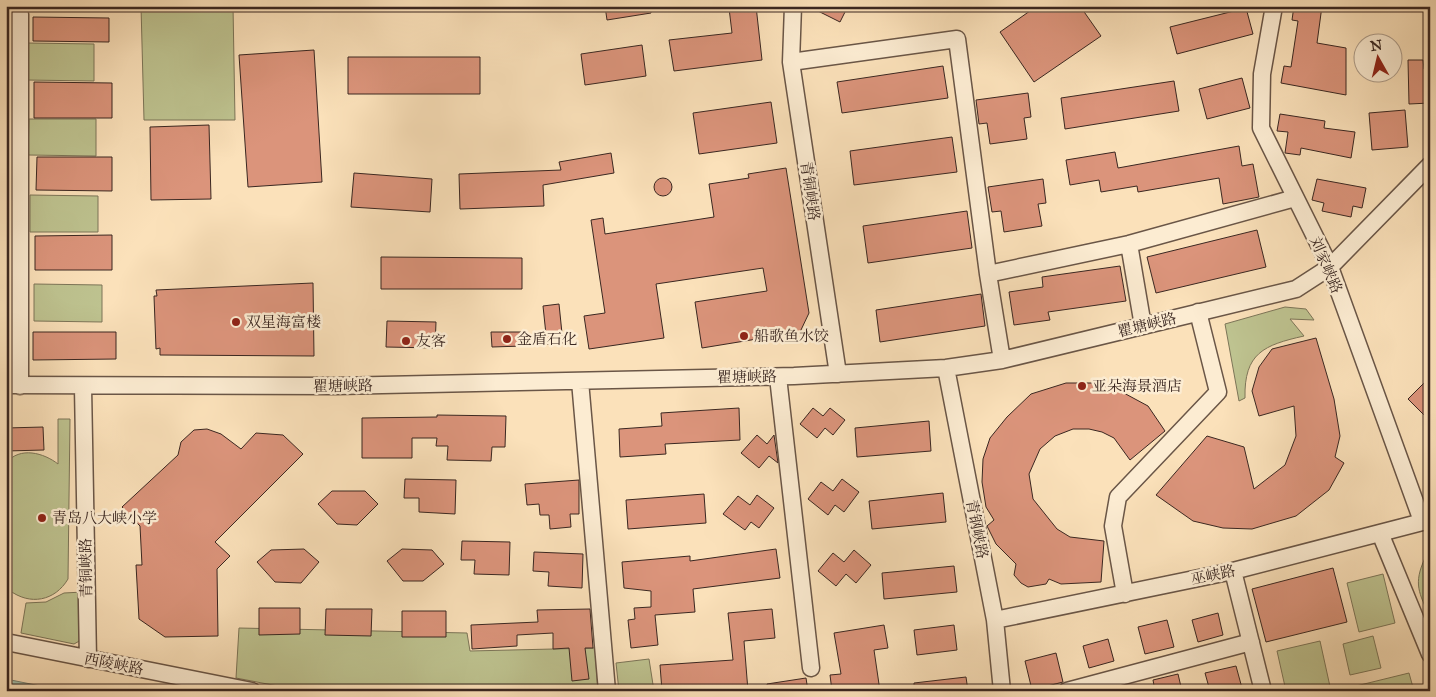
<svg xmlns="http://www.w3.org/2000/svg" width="1436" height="697" font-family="'IM FELL Great Primer','Noto Serif SC',serif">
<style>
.green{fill:#bec390;stroke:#7c7558}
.water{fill:#a0beaa;stroke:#778273}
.building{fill:#db947b;stroke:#3a2721}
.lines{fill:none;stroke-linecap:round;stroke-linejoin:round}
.minor-casing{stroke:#6a5647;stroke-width:19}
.minor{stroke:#fcecd2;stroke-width:16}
.poi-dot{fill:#8f2418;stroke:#fcecd2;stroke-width:2}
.labels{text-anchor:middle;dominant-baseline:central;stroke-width:5;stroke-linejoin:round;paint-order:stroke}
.street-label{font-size:15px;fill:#3a2721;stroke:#fcecd2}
.poi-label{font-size:15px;fill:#3a2721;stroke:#fcecd2;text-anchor:start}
</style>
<rect width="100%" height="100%" fill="#fbe1ba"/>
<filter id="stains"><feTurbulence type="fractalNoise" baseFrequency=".004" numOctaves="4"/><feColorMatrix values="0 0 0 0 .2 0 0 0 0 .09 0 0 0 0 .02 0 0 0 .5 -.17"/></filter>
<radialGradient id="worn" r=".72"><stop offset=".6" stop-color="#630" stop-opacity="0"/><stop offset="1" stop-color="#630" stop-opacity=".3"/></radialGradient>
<!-- green -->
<path class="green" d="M141,6H233L235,120H144Z
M27,43L94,44V81L26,80Z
M29,119H96V156L28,155Z
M30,195L98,196V232H30Z
M34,284L102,285V322L34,321Z
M1285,307L1306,309L1314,320L1290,319L1304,336C1264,345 1244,353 1245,398L1239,401L1225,324Z
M58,419H70L68,579C55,601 30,606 9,590V608H6V463C20,446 44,453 58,464Z
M1430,556V617C1419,593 1413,584 1425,558Z
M1383,574L1395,623L1359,632L1347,583Z
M83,592V639L74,644L21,633L26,603L46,602L64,593Z
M239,628L467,633L470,651L595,648L598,691H304L236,678Z
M1373,636L1381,668L1350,675L1343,644Z
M1320,641L1331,691H1286L1277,651Z
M649,659L654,691H619L616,663Z
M1409,673L1414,691H1357L1356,686Z"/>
<!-- water -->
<path class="water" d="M6,679L65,691H6Z"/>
<!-- building -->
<path class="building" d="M605,6H651V13L607,20Z
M745,6H756L762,60L674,71L669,40L732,33L729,8Z
M808,6H848L840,22Z
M1037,6H1080L1101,36L1034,82L1000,32Z
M1294,6H1322L1317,43L1346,48V95L1281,83L1284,66L1291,67L1298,21L1292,20Z
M1246,8L1253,34L1177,54L1170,27Z
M33,17L109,18V42L33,41Z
M642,45L646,76L585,85L581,54Z
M314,50L322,182L248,187L239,55Z
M348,57H480V94H348Z
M1408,60H1423L1424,69H1430V103L1409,104Z
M943,66L948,98L842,113L837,82Z
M1242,78L1250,108L1207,119L1199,89Z
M1174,81L1179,111L1065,129L1061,98Z
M34,82L112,83V118H34Z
M1028,93L1031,117L1024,118L1027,139L990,144L987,123L979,124L976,100Z
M771,102L777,143L699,154L693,113Z
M1405,110L1408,147L1372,150L1369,113Z
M1280,114L1325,121L1324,128L1355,132L1351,158L1301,148L1300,155L1285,153L1288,132L1277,131Z
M209,125L211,199L151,200L150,127Z
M952,137L957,172L854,185L850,151Z
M1239,146L1242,166L1253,164L1259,197L1223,204L1219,178L1138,192L1137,186L1101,192L1099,180L1070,185L1066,160L1115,152L1118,168Z
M611,153L614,173L543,185L544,206L460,209L459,174L561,170L559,162Z
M37,157H112V191L36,190Z
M786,168L809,313L800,332L702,348L695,302L767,291L763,268L656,284L664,338L589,349L584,316L605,313L591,220L603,218L605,234L714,217L709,184L749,178L748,174Z
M354,173L432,179L430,212L351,207Z
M654 187a9 9 0 1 1 18 0a9 9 0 1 1-18 0Z
M1043,179L1046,203L1038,204L1042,226L1004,232L1001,211L992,212L988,187Z
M1317,179L1366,188L1362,208L1353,206L1351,217L1322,211L1324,203L1312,200Z
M967,211L972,248L868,263L863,226Z
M1257,230L1266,267L1156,293L1147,257Z
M112,235V270H35V236Z
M381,257L522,258V289H381Z
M1120,266L1126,301L1048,312L1050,320L1014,325L1009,292L1043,287L1042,277Z
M313,283L314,356L160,355V348L156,349L154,296H157L156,290Z
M981,294L985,326L880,342L876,310Z
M559,304L563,343L547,344L543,306Z
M387,321L436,322L435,348L386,347Z
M33,332H116V359L33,360Z
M491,332H523V346L492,347Z
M1316,338L1334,399L1340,436L1335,457L1344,463L1329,490L1296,516L1252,529L1223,528L1193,521L1156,495L1207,436L1244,447L1254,489L1285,465L1296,436L1294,406L1259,416L1252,391L1259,367L1272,349Z
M1430,377V421L1408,399Z
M1066,383H1096L1122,392L1148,406L1165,431L1130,460L1114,438L1102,432L1089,429H1073L1055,436L1040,449L1029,474L1033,499L1057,529L1070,537L1104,541L1101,582L1061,584L1049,579L1046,584L1028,587L1021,583L1014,575L1016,564L996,544L987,526L994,520L986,507L982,482L983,459L990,438L1007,417L1031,394Z
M739,408L740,440L665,444L666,454L620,457L619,429L662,426L661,413Z
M813,408L823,416L830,408L845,420L833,435L825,428L817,438L800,424Z
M437,415L506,416L505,447H492L491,461L447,460L448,446H436L437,438H412V458H362V418L437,417Z
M929,421L931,451L857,457L855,428Z
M43,427L44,450L6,451V428Z
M207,429L221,434L241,449L256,433L283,435L303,454L215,542L230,556L217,569L218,636L165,637L139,619L136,565H142L140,526L122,507L178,455L181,442L194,430Z
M757,435L767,444L774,435L778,463L769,456L759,468L741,453Z
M405,479L456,480L455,514L419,512V498H404Z
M842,479L859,492L844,512L835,505L828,515L808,499L821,482L833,491Z
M579,480V514H570L571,527L550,529L549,515H540L539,504L527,505L525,484Z
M332,491H365L378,504L357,525L337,524L318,504Z
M943,493L946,522L872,529L869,501Z
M704,494L706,523L628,529L626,500Z
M757,495L774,508L759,528L751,522L745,530L723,514L738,496L750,505Z
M462,541L510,542L509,575L474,574L475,560H461Z
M304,549L319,562L301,583L275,582L257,562L271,550Z
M402,549L432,550L444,564L423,581H403L387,561Z
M776,549L780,578L693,589L695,612L655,615L658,645L631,648L628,620L635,619L634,608L651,607V591L624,588L622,562L690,556V561Z
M854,550L871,565L856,583L846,574L836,586L818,571L833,553L844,562Z
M534,552L583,554L582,588L548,586L549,572L533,571Z
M954,566L957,592L884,599L882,573Z
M1333,568L1347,622L1266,642L1252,589Z
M259,608H300V634L259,635Z
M326,609H372L371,636L325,635Z
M590,609L593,648H585L589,679L572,681L569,648L553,649V633L517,635V646L472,649L471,625L538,622L537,610Z
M772,609L775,638L744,641L748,691H662L660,665L733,660L728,613Z
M402,611H446V637H402Z
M1218,613L1223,635L1198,642L1192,620Z
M1167,620L1174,647L1145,654L1138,627Z
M884,625L888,648L874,650L880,691H832L830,675L841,674L834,633Z
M954,625L957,650L917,655L914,630Z
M1108,639L1114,661L1089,668L1083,646Z
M1056,653L1063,682L1032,690L1025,661Z
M1236,666L1242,688L1230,691H1210L1205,673Z
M1178,674L1182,691H1155L1153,680Z
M966,677L968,691H914V683Z
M806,678L808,691H768L767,684Z"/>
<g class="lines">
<defs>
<path id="minor" d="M793,6L791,62L838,374
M1274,6L1262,74L1261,128L1330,267L1422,521
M791,62L957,39L988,274L1002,360
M1129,244L1143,326
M988,274L1129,244L1295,198
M946,368L995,620L1002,691
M778,377L811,668
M580,381L607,691
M6,385L336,386L794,376L946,368L1002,360L1296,289L1330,267L1430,165
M20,386V14
M83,387L88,659
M1380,533L1430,654
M1233,571L1263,691
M1125,594L1113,526L1118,497L1218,392L1198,312
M995,620L1233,571L1430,520
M6,642L252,691
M1067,691L1251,642"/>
</defs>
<!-- minor casing -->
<use href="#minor" class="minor-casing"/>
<!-- minor -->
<use href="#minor" class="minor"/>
</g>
<!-- markers -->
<g class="poi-dot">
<circle cx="236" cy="322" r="5"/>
<circle cx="744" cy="336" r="5"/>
<circle cx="507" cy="339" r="5"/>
<circle cx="406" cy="341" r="5"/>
<circle cx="1082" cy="386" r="5"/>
<circle cx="42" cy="518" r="5"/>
</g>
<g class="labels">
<!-- street labels -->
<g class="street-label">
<text transform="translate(810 191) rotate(82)">青铜峡路</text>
<text transform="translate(1326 265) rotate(67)">刘家峡路</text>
<text transform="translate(1147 325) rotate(-14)">瞿塘峡路</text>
<text transform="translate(747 377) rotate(-1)">瞿塘峡路</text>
<text transform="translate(343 386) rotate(-1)">瞿塘峡路</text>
<text transform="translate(977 529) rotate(79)">青钢峡路</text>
<text transform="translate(86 568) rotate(-91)">青铜峡路</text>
<text transform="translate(1213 575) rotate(-12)">巫峡路</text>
<text transform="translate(114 664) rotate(11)">西陵峡路</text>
</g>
<!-- poi labels -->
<g class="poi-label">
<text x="246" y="322">双星海富楼</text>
<text x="754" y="336">船歌鱼水饺</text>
<text x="517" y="339">金盾石化</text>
<text x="416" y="341">友客</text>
<text x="1092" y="386">亚朵海景酒店</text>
<text x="52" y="518">青岛八大峡小学</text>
</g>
</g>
<!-- margin -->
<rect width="1436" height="697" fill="none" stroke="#fbe1ba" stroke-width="25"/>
<rect x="8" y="8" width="1421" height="682" fill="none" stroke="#3a2721" stroke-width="2.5"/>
<rect x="12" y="12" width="1411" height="672" fill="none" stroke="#3a2721"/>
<!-- north arrow -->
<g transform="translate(1378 58) rotate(352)"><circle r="24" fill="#fcecd2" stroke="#ae9d8b"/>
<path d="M0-4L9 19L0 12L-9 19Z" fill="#8f2418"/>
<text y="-8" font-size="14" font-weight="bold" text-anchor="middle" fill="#3a2721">N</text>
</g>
<rect width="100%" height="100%" filter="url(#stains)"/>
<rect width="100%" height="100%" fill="url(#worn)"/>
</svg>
